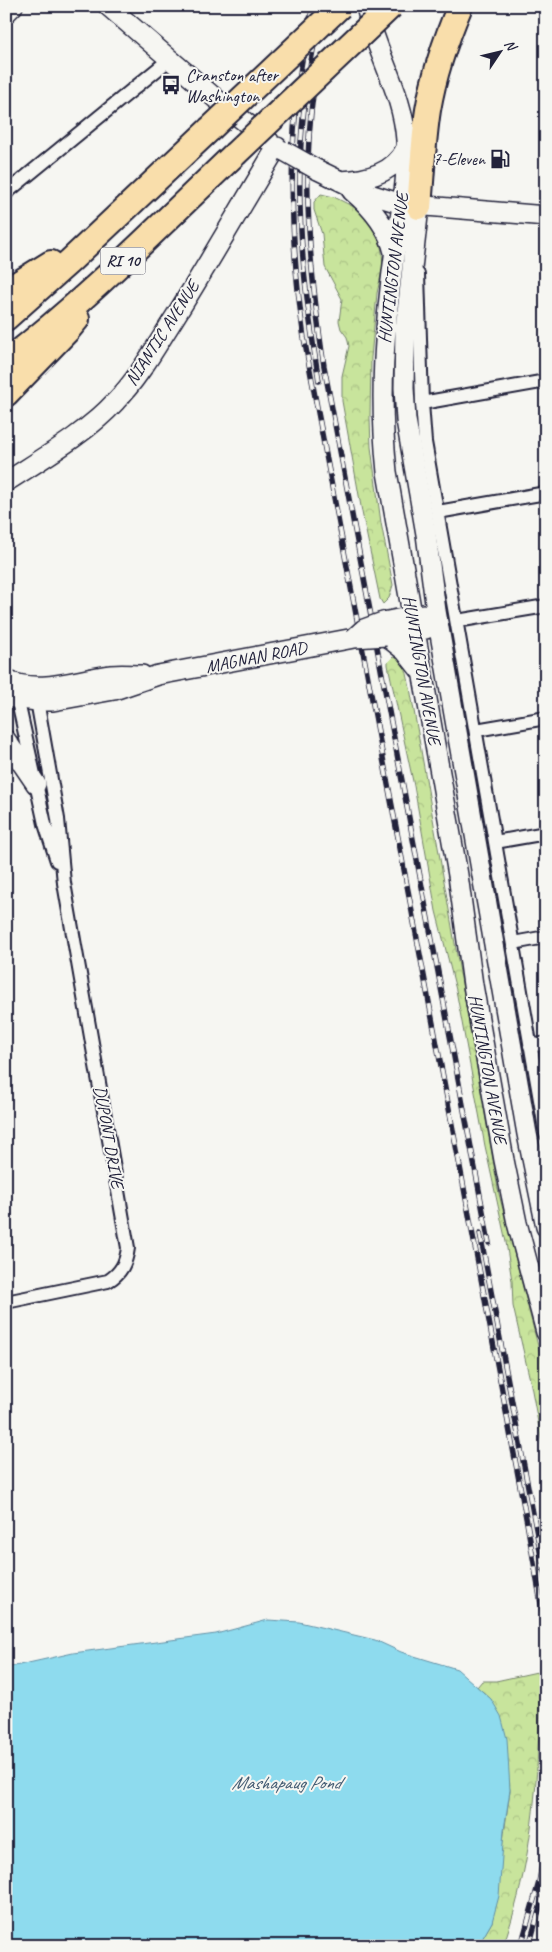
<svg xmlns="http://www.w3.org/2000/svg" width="552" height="1952" font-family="Caveat,sans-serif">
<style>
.forest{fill:url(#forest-crowns);stroke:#75836c}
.water{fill:#8edbee;stroke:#6391a6}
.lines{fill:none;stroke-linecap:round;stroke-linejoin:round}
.street-casing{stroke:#22223b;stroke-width:16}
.secondary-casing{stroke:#22223b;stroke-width:22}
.highway-casing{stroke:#22223b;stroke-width:28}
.street{stroke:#f6f6f2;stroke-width:12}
.secondary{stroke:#f6f6f2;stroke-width:19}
.highway{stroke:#f9deab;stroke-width:24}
.rail-casing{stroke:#22223b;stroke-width:5.5}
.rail{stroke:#f6f6f2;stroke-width:4;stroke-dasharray:11;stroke-linecap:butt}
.secondary-bridge-casing{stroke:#22223b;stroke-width:22;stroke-linecap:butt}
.highway-bridge-casing{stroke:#22223b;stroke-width:28;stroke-linecap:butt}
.secondary-bridge{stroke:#f6f6f2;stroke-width:19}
.highway-bridge{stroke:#f9deab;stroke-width:24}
.labels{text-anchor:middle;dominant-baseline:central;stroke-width:4;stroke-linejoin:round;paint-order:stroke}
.shield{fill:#f6f6f2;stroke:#626272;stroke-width:1}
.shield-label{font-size:16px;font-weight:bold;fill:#22223b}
.poi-label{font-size:18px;fill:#22223b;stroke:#f6f6f2;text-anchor:start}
.street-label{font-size:18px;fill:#22223b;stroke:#f6f6f2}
.water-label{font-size:19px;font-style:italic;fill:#425a71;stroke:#f6f6f2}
</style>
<defs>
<pattern id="forest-crowns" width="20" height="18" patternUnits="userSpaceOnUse" patternTransform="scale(1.25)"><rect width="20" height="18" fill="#c8e49c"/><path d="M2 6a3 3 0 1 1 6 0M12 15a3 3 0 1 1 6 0" fill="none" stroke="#acc387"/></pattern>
</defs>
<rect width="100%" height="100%" fill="#f6f6f2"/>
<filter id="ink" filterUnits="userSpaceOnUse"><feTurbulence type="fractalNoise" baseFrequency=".02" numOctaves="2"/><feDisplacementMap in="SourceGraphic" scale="10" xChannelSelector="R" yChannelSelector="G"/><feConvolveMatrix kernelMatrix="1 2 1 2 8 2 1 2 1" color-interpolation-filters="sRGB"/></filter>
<g filter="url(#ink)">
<!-- forest -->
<path class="forest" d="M321,194L334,197L354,207L365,216L379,238L382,252L383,266L377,293L371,358L370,418L371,447L381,523L393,585L389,598L383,604L380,599L362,512L342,401V376L349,346L347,337L341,329L339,321L342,299L325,267L322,234L314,210V202Z
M393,657C407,660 407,676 410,688L499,1194L546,1377V1465L530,1380L513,1306L512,1281L506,1242L485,1146L456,990L436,911L414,786L388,665V662Z
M537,1672C542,1698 540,1722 538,1748C535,1815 526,1882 503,1946H478L492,1922L510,1790L491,1699L477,1687L482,1681H496Z
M235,1940H250L276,1946H221Z"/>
<!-- water -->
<path class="water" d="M268,1620L299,1622L375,1640L401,1652L457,1669L491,1699L501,1716L507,1739L510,1790L504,1830L499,1896L492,1922L478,1946H276C260,1939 236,1936 221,1946H6V1668L73,1653L216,1634Z"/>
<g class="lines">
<defs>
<path id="street" d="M6,193L170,59
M418,274L422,403L425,442L546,1134
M422,403L546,381
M438,512L546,493
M457,621L546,606
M16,693L45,824L57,861
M476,730L546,718
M495,842L546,833
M513,943L546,937
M530,1046L546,1043
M6,1302L108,1281C121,1273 126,1263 128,1248L64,883L58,819L36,695"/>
<path id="secondary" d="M108,6L215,98L269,141
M366,6C375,52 403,92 406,140C409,179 399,219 394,257C384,332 379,396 387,472L458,875L473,985L504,1160L517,1223L546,1332
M6,13L13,6
M316,169L363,192L402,204L546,216
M340,181C366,180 394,174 406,148
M352,191C371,207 388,227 394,252
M419,207L405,330L404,388L406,420L426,534L436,611L527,1134L546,1227
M6,482C43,458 87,433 116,401C139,377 155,348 173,320C209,263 242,205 277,147
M383,622L423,614
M386,636L426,629
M386,636L405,651L420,670
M6,680C39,695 76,679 111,675C121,674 132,675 142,675
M6,697L37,701H53L114,690L158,675L354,638
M6,740L36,784"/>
<path id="highway" d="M419,207C422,174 423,142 428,110C434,74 446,39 460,6
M6,291L51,263
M6,318L70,261L210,129
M6,362C88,299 160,225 235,154
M6,394L67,331L77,319"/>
</defs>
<!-- street casing -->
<use href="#street" class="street-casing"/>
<!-- secondary casing -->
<use href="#secondary" class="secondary-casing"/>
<!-- highway casing -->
<use href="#highway" class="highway-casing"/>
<!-- street -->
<use href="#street" class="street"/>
<!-- secondary -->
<use href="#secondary" class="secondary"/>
<!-- highway -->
<use href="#highway" class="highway"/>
<defs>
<path id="rail" d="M313,6C286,116 288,227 304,338L527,1523L546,1632
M314,87C301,180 310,273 324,366L489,1243
M319,381C306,302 296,222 301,142C304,96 312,51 322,6
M480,1233L546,1582
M521,1946L539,1882L546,1844
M529,1946L546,1886"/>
</defs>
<!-- rail casing -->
<use href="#rail" class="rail-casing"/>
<!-- rail -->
<use href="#rail" class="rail"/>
<defs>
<path id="secondary-bridge" d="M284,151L316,169
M354,638L364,629L383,622
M354,638L386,636"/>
<path id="highway-bridge" d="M210,129L340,6
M235,154L391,6"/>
</defs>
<!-- secondary-bridge casing -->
<use href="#secondary-bridge" class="secondary-bridge-casing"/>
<!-- highway-bridge casing -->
<use href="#highway-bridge" class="highway-bridge-casing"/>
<!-- secondary-bridge -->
<use href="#secondary-bridge" class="secondary-bridge"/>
<!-- highway-bridge -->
<use href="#highway-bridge" class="highway-bridge"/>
</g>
</g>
<!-- icons -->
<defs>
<symbol id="bus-bare" viewBox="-9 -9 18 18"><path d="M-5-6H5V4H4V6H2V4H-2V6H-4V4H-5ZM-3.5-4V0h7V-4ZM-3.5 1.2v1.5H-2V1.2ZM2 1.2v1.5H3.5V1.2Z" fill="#22223b" stroke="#f6f6f2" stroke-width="2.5" paint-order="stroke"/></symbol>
<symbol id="fuel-bare" viewBox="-9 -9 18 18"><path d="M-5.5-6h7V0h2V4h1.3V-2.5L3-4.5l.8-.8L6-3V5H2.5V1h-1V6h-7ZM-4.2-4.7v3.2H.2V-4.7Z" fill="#22223b" stroke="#f6f6f2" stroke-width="2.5" paint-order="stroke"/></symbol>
</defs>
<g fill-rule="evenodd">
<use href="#bus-bare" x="157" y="71" width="28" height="28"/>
<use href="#fuel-bare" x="486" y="145" width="28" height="28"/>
</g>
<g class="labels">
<!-- shield labels -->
<rect class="shield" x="100.5" y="247.5" width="45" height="27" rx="4"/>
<g class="shield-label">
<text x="123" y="261">RI 10</text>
</g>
<!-- poi labels -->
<g class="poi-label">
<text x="186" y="75">Cranston after<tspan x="186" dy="21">Washington</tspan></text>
<text x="485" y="159" text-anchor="end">7-Eleven</text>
</g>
<!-- street labels -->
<g class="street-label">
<text transform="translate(393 268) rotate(-83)">HUNTINGTON AVENUE</text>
<text transform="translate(162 333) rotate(-57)">NIANTIC AVENUE</text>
<text transform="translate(256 657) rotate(-11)">MAGNAN ROAD</text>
<text transform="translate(422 670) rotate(80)">HUNTINGTON AVENUE</text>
<text transform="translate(488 1069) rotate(80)">HUNTINGTON AVENUE</text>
<text transform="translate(109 1137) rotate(80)">DUPONT DRIVE</text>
</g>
<!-- water labels -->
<g class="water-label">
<text x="286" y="1783">Mashapaug Pond</text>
</g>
</g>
<!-- margin -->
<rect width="552" height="1952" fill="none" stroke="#f6f6f2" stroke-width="25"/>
<rect x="12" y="12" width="527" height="1927" fill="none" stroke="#22223b" stroke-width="2" filter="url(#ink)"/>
<!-- north arrow -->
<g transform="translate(500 52) rotate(55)" stroke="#f6f6f2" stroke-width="4" paint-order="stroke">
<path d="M0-4L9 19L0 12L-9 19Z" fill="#22223b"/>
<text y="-8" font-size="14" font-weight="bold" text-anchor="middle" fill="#22223b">N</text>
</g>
</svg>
